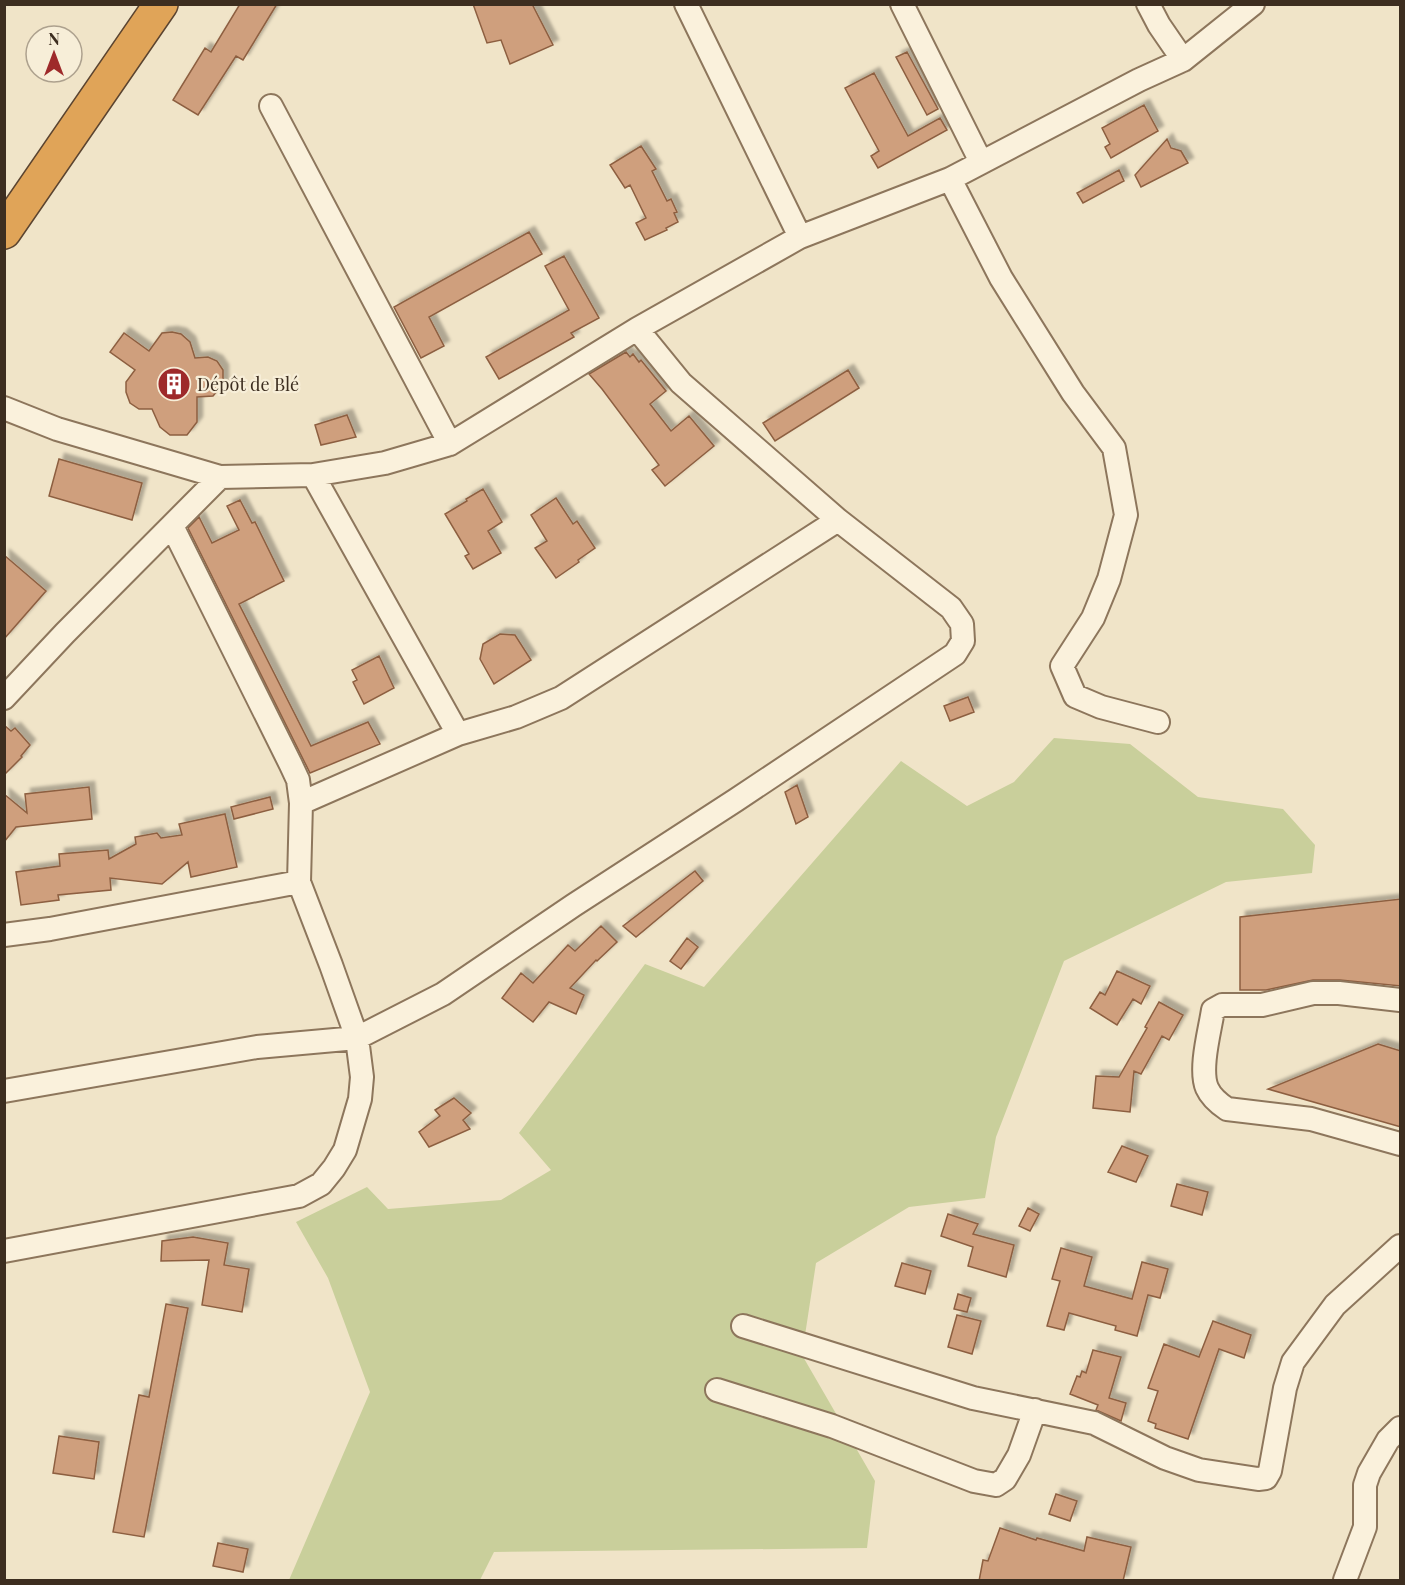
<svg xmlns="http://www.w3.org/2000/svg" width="1405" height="1585" font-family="'Playfair Display',serif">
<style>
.green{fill:#c9cf9b}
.building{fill:#cf9f7d;stroke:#8d5f41;stroke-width:1.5;filter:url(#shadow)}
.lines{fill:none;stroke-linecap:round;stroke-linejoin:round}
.minor-casing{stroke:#8d765c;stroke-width:26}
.highway-casing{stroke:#5b4430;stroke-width:36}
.minor{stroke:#faf1dc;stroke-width:22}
.highway{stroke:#e0a458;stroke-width:33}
.labels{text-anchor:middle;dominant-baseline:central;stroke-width:4.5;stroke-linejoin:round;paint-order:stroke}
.poi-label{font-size:18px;fill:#3d2e20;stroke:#f7eed8;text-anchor:start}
</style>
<defs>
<filter id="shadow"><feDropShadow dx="5.5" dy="-5.5" stdDeviation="1.5" flood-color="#0004"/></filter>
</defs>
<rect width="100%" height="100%" fill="#f0e4c8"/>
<!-- green -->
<path class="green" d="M1054,738L1130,744L1198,797L1283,809L1315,845L1312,873L1226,882L1064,961L996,1137L985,1198L909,1207L816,1263L802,1355L875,1481L867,1548L494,1552L480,1580H289L370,1392L328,1278L296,1222L367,1187L388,1209L501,1200L551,1170L519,1133L645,964L704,987L901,761L967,806L1014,782Z"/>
<!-- building -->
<path class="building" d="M240,4H277L243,60L236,56L198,115L173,100L205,48L211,52Z
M473,4H532L553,45L510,64L501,40L487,43Z
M907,52L938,109L927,115L896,57Z
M874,73L908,136L940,118L947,130L878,168L871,156L879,151L845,88Z
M1144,105L1158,131L1111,158L1105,147L1110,144L1102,128Z
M1167,139L1171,148L1181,151L1188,163L1141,187L1135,175Z
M641,146L656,169L652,171L667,201L671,199L677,212L674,213L678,222L666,228L667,230L645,240L636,223L646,218L630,185L625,188L610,165Z
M1119,170L1124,181L1083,203L1077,193Z
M529,232L542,254L429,317L444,346L421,358L394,307Z
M564,256L599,318L571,333L574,337L499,379L486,357L569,310L545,266Z
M172,332L181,334L190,342L195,358L208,357L217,361L223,370V384L213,396L197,397V422L187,435H170L160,427L152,409H139L130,403L126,392V382L135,370L110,352L124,333L149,351L162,333Z
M626,352L630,357L633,354L639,362L641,360L666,391L650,404L671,431L689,416L714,446L665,486L652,470L659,465L602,389L589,374Z
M848,370L859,388L775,441L763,423Z
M347,415L356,437L321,445L315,425Z
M59,459L142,483L132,520L49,496Z
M483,489L502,522L488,531L501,553L473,569L465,556L469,554L445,514L467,501L466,499Z
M556,498L573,524L577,521L595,548L578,560L579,562L556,578L535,548L547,541L531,515Z
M240,500L252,523L255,522L284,581L239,604L311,746L368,722L380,744L310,773L188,528L199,517L212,543L239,530L227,506Z
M4,555L46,591L4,639Z
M500,634L515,635L531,660L494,684L480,659L483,644Z
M379,656L394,688L364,704L353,682L357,680L352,670Z
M968,697L974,712L950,721L944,706Z
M4,725L11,731L15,728L30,745L21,756L22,757L4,775Z
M797,785L808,817L796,824L785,792Z
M89,787L92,819L16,827L4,842V794L27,813L25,794Z
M270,797L273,809L234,819L231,807Z
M225,814L237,867L191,877L188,862L162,884L110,878L111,890L58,895L59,900L21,905L16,872L60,866L59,854L108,850L109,859L136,844L135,837L157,833L161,838L182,835L179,824Z
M695,871L703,881L636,937L623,926Z
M1401,899V986L1340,980H1313L1266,990H1240V917Z
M601,926L617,942L597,961L596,960L570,988L584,995L576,1014L549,1002L533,1022L502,998L521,973L533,983L568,945L575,951Z
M687,938L698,947L681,969L670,961Z
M1117,971L1150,986L1141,1004L1133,999L1117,1025L1090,1008L1100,992L1105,995Z
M1159,1002L1183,1015L1169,1040L1162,1036L1141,1074L1134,1071L1130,1112L1093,1108L1096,1076L1119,1077L1147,1028L1145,1027Z
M1378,1044L1401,1051V1127L1268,1089Z
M454,1098L471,1113L463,1120L470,1129L429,1147L419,1132L440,1116L435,1110Z
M1122,1146L1148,1156L1136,1182L1108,1172Z
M1177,1184L1208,1192L1202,1215L1171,1206Z
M1028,1208L1039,1214L1030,1231L1019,1226Z
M948,1214L978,1224L973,1234L1014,1245L1006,1277L968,1266L973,1247L941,1236Z
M193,1237L228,1243L224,1265L249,1269L242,1312L202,1305L209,1260L161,1261L162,1241Z
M1061,1248L1092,1257L1084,1286L1132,1299L1142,1262L1168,1269L1160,1298L1148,1295L1137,1336L1115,1330L1116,1326L1069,1313L1064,1330L1047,1326L1060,1281L1052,1279Z
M902,1263L931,1271L925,1294L895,1286Z
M958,1294L971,1298L967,1312L954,1309Z
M166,1304L188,1308L144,1537L113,1532L139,1395L149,1397Z
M957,1315L981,1321L972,1354L948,1347Z
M1213,1321L1251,1335L1244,1358L1219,1349L1188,1439L1155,1428L1156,1424L1148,1421L1158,1391L1148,1388L1164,1344L1199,1357Z
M1093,1350L1121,1357L1109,1398L1126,1403L1121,1421L1096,1410L1098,1405L1070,1394L1077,1376L1080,1377L1082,1371L1086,1373Z
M59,1436L99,1442L94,1479L53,1473Z
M1056,1494L1077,1501L1070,1521L1049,1514Z
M1000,1528L1036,1540L1037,1538L1084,1551L1087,1537L1131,1547L1123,1581H979L983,1560L988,1561Z
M218,1543L248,1549L243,1572L213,1566Z"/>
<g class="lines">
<defs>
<path id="minor" d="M686,4L800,237
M902,4L981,162
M1148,4L1159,25L1183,60
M271,106L450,444
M950,179L1001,278L1073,393L1114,448L1126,515L1109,579L1093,618L1062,666L1075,696L1101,707L1158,722
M4,408L57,429L220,477L313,475L385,463L450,444L637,329L800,237L950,179L1139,80L1183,60L1253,4
M313,475L458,734
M172,526L291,765L298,780L301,803
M4,698L65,633L220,477
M299,882L301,803L458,734L516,717L561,698L838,520
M4,935L50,929L299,882L331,965L357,1038L362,1077L360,1099L345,1150L334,1168L321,1184L299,1196L4,1251
M1400,1000L1339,993H1313L1262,1005H1222L1213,1010C1210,1030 1199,1069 1207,1088C1211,1097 1218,1103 1227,1109L1311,1119L1400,1144
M4,1091L257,1047L357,1038L443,994L574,905L736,800L955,654L963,641L962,624L951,608L838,520L681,383L637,329
M743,1326L973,1398L1094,1423L1165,1458L1199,1470L1258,1479L1266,1478L1270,1471L1285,1388L1293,1362L1335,1305L1400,1246
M717,1390L832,1426L974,1481L996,1485L1005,1479L1019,1455L1035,1410
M1345,1580L1365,1527V1485L1369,1473L1388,1440L1400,1428"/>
<path id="highway" d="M4,232L161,4"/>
</defs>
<!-- minor casing -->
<use href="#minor" class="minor-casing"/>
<!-- highway casing -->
<use href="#highway" class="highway-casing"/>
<!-- minor -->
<use href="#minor" class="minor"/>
<!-- highway -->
<use href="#highway" class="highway"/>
</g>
<!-- icons -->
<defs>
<symbol id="building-disc" viewBox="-11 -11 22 22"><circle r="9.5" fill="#9e2a2b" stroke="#f7eed8"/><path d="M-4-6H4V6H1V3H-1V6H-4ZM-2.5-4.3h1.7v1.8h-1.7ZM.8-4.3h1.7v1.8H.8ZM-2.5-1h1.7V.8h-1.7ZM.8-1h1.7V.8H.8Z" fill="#fff"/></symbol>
</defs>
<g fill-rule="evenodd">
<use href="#building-disc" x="155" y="365" width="38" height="38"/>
</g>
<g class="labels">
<!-- poi labels -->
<g class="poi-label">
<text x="197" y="384">Dépôt de Blé</text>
</g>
</g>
<!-- border -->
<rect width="1405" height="1585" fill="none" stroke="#3d2e20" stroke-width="12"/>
<!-- north arrow -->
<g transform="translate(54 54)"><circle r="28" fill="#f7eed8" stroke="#ada18e" stroke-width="1.5"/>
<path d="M0-4.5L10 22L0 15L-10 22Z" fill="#9e2a2b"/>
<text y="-9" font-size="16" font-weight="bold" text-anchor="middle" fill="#3d2e20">N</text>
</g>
</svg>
